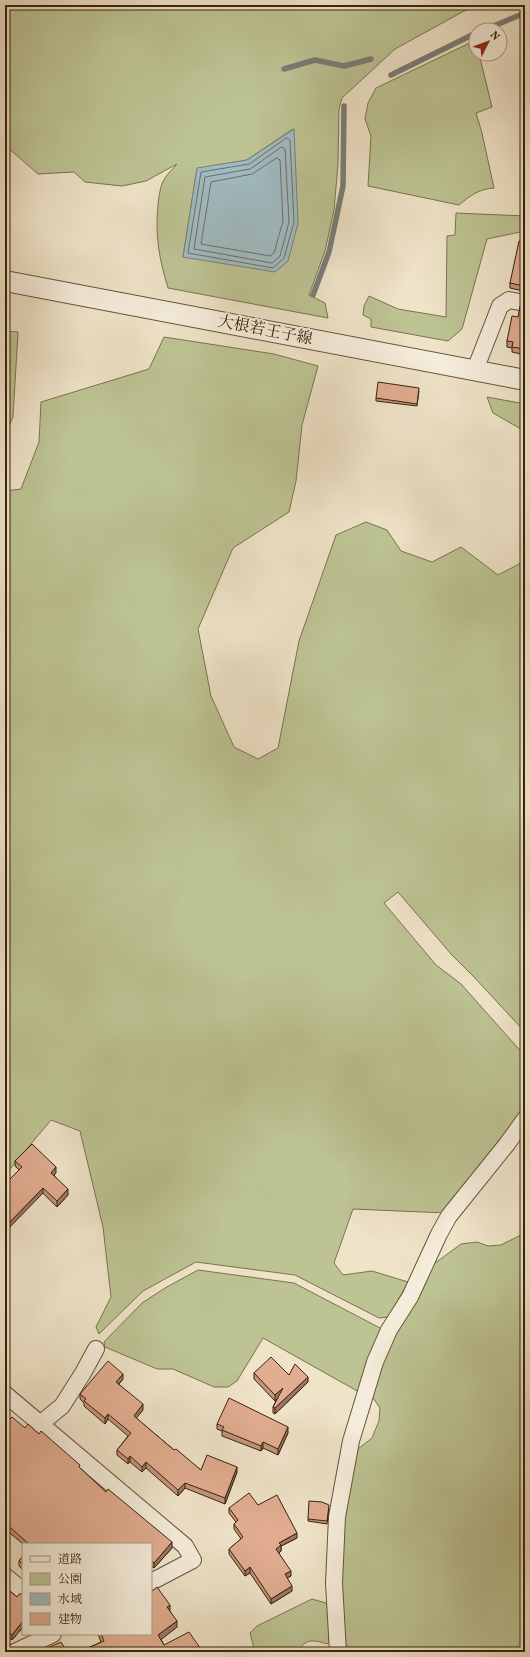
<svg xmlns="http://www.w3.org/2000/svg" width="530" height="1657" font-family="Vollkorn,'Noto Serif JP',serif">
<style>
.green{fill:#bdc393;stroke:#7b734f;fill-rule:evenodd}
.water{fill:#a0bbc1;stroke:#777e78}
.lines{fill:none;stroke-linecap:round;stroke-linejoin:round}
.shore{stroke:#6c6f66;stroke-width:1}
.stream{stroke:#777e78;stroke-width:5.5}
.minor-casing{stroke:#66533a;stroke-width:18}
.tertiary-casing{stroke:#66533a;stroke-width:22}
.minor{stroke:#f5eddb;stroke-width:16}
.tertiary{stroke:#f5eddb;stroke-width:20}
.wall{fill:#c2947c;stroke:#39230b}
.shaded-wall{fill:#9e7865;stroke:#39230b}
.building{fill:#e1ac90;stroke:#39230b}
.labels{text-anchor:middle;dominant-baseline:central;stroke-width:3.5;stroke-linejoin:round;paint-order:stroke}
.street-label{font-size:16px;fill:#39230b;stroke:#f5eddb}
</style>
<rect width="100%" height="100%" fill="#efe3c8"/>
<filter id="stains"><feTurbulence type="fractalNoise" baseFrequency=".005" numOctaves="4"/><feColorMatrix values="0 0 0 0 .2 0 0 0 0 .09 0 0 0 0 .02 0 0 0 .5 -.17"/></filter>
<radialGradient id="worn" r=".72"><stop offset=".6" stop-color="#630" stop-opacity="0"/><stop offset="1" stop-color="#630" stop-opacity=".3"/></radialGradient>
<!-- green -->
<path class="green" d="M5,5H475L395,49L342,98L339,109L338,164L334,210L325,251L309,295L325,303L328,318L168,288C159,258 155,236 158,205C159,197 160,185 165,178C168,173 173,169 177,164L146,181L122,186L85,182L74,172L38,174L5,145ZM293,129L183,257L197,169L247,160Z
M476,40V54H479L492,107L476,113L482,133L494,188C478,189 470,196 459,205L368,186L371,136L365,119L368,103L376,88Z
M456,213L525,216V231L487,239L462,329L448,341L371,327V319L363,315L364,306L369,296L398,309L446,317L447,236L455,235Z
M5,331L18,332L13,417L5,435Z
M164,337L274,354L318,366L302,425L296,481L289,512L233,548L198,629L211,696L234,747L258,759L278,748L299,641L336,535L366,522L387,530L401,551L432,562L461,547L498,575L525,561V1032L474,977L451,954L398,892L384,903L436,965L461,984L525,1056V1105L447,1213L353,1209L334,1263L343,1275L372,1271L408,1282L389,1317L379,1318L295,1275L196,1262L143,1291L99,1334L96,1327L111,1297L103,1227L80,1131L51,1120L5,1175V491L21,489L39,442L41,402L149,369Z
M487,397L525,404V442L521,429L493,413Z
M525,1233V1652H354L342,1640V1538L346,1503L358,1449L372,1438L379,1421L380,1408L371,1395L380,1366L427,1269L461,1244L477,1242L488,1246L501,1245Z
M198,1270L294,1283L382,1329L359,1392L263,1338L237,1381L228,1387H214L173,1369H157L105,1347L104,1342L142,1303L165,1288Z
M312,1599L326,1603L328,1607L331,1640L327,1644C312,1639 306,1639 297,1652H255L250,1633L257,1626Z"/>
<!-- water -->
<path class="water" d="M294,129L298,223L288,261L275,272L183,257L197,168L247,160Z"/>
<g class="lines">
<!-- shore -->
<path class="shore" d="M287,138L290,140L294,222L284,258L273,268L188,253L201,172L249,164Z
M282,147L285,149L289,222L280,256L272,263L194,249L205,177L250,169Z
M277,158L280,160L283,221L274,253L270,256L201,244L211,182L252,174Z"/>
<!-- stream -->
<path class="stream" d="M484,30L525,13
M284,69L315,60L344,66L371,59
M391,75L476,33
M313,295L329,252L343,186L344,106"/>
<defs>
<path id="minor" d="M475,370L500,306L509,300L525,303
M5,1394L185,1546L193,1560L151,1582
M40,1424L62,1406L83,1373L96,1349
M5,1576L23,1591
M15,1652L53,1634
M338,1652L334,1583L337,1517L351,1441L375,1362L389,1330L410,1297L439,1234L449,1216L507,1144L525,1119"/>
<path id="tertiary" d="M5,281L525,380"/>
</defs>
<!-- minor casing -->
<use href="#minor" class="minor-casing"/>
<!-- tertiary casing -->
<use href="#tertiary" class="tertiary-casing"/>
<!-- minor -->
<use href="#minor" class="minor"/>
<!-- tertiary -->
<use href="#tertiary" class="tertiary"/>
</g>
<!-- wall -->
<path class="wall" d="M525,242V294L523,293V291L510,288V283Z
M525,306V355L512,352V348L507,347V341L518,317Z
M419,391L417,406L376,401V398Z
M15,1161L56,1173L54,1175L68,1195L57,1207L15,1166Z
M254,1373L289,1375L308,1382L275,1414L273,1413V1407L277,1399L275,1401L254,1379Z
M123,1379L119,1384L143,1410L136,1418L174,1450L201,1470L237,1472L225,1504L185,1488L178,1496L146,1468L142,1472L130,1462L128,1464L117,1455V1450L128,1436L108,1419L105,1424L84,1406V1403L80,1399V1394Z
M9,1420L25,1428L39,1434L80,1468L106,1492L172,1548L154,1568L151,1566V1544H23L5,1529V1421Z
M217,1424L288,1433L278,1455L263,1448L261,1451L222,1436V1431L217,1429Z
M258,1505L297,1538L281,1546V1551L279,1553L291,1576L287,1578L292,1591L271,1604L250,1573L245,1576L229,1554V1549L241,1539L234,1529V1524L236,1522L229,1513V1508Z
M329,1508L327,1524L308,1521V1519Z
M23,1556V1570L19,1566V1561Z
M5,1587L17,1597L23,1594V1627L12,1640L5,1634Z
M170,1611L177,1627L161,1639L164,1645L203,1652H209H79L101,1642L98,1634H151Z"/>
<!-- shaded-wall -->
<path class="shaded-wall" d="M56,1167V1173L51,1178V1173Z
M43,1188V1193L5,1232V1227Z
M68,1189V1195L57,1207V1201Z
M123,1374V1379L116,1387V1382Z
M308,1377V1382L275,1414V1408Z
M283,1388V1393L275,1401V1395Z
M143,1404V1410L134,1421V1416Z
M108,1414V1419L105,1424V1418Z
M288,1427V1433L278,1455V1449Z
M263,1442V1448L261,1451V1446Z
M130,1456V1462L128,1464V1459Z
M146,1462V1468L142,1472V1467Z
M237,1467V1472L225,1504V1498Z
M185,1483V1488L178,1496V1490Z
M297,1533V1538L281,1546V1551L276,1555V1549L279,1543Z
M172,1542V1548L154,1568V1563Z
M250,1567V1573L245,1576V1571Z
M291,1571V1576L285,1579V1574Z
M292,1586V1591L271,1604V1599Z
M170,1605V1612L167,1607Z
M23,1621V1627L12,1640V1635Z
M177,1621V1627L158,1642V1635Z
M158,1649V1652H150Z"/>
<!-- building -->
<path class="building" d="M519,241L525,242V288H523L524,286L510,283Z
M520,306H525V349L512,347L513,342L507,341L512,316L518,317Z
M378,382L419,388L417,404L376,398Z
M32,1144L56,1167L51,1173L68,1189L57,1201L43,1188L5,1227V1184L22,1167L15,1161Z
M271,1357L289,1375L295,1364L308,1377L275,1408L273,1407L283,1388L275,1395L254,1373Z
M108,1361L123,1374L116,1382L143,1404L134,1416L174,1450L176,1449L201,1470L207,1455L237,1467L225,1498L185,1483L178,1490L146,1462L142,1467L130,1456L128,1459L117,1450L131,1433L108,1414L105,1418L84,1401L86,1399L80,1394Z
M229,1398L288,1427L278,1449L263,1442L261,1446L222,1430L224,1427L217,1424Z
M12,1417L25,1428L28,1424L39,1434L41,1431L80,1465L79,1467L106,1492L108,1489L172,1542L154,1563L151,1560V1544H29L5,1523V1421L7,1418L9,1420Z
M249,1493L258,1505L277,1495L297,1533L279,1543L281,1545L276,1549L291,1571L285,1574L292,1586L271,1599L250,1567L245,1571L229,1549L243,1537L234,1524L238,1520L229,1508Z
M309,1501L322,1502L329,1505L327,1521L308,1519Z
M23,1556V1564L19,1561Z
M5,1587L17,1597L19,1594H23V1621L12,1635L5,1629Z
M157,1587L170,1605L167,1607L177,1621L158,1635L164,1645L189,1632L203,1652L207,1649L209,1652H160L158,1649L150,1652H79L104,1641L101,1634H151V1592Z
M61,1642L67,1652H38Z"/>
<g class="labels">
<!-- street labels -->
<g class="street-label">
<text transform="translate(265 331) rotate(11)">大根若王子線</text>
</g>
</g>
<!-- margin -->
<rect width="530" height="1657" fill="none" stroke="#efe3c8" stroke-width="20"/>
<rect x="6" y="6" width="518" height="1645" fill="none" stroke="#39230b" stroke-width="2"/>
<rect x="10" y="10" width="510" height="1637" fill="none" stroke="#39230b"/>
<!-- legend -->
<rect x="22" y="1543" width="130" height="92" fill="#f5eddb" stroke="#aa9c88"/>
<rect x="30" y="1556" width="20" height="6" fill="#f5eddb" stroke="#aa9c88"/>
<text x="58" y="1563" font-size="12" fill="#39230b">道路</text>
<rect x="30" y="1573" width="20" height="12" fill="#bdc393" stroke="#aa9c88"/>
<text x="58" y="1583" font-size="12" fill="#39230b">公園</text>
<rect x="30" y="1593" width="20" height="12" fill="#a0bbc1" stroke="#aa9c88"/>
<text x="58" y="1603" font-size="12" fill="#39230b">水域</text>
<rect x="30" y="1613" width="20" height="12" fill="#e1ac90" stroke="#aa9c88"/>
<text x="58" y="1623" font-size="12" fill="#39230b">建物</text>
<!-- north arrow -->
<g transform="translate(488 42) rotate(48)"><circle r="19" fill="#f5eddb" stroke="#aa9c88"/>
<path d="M0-3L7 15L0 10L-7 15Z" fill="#8f2418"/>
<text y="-6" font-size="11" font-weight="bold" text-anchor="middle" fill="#39230b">N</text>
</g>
<rect width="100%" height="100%" filter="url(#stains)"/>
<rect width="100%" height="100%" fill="url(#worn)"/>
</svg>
